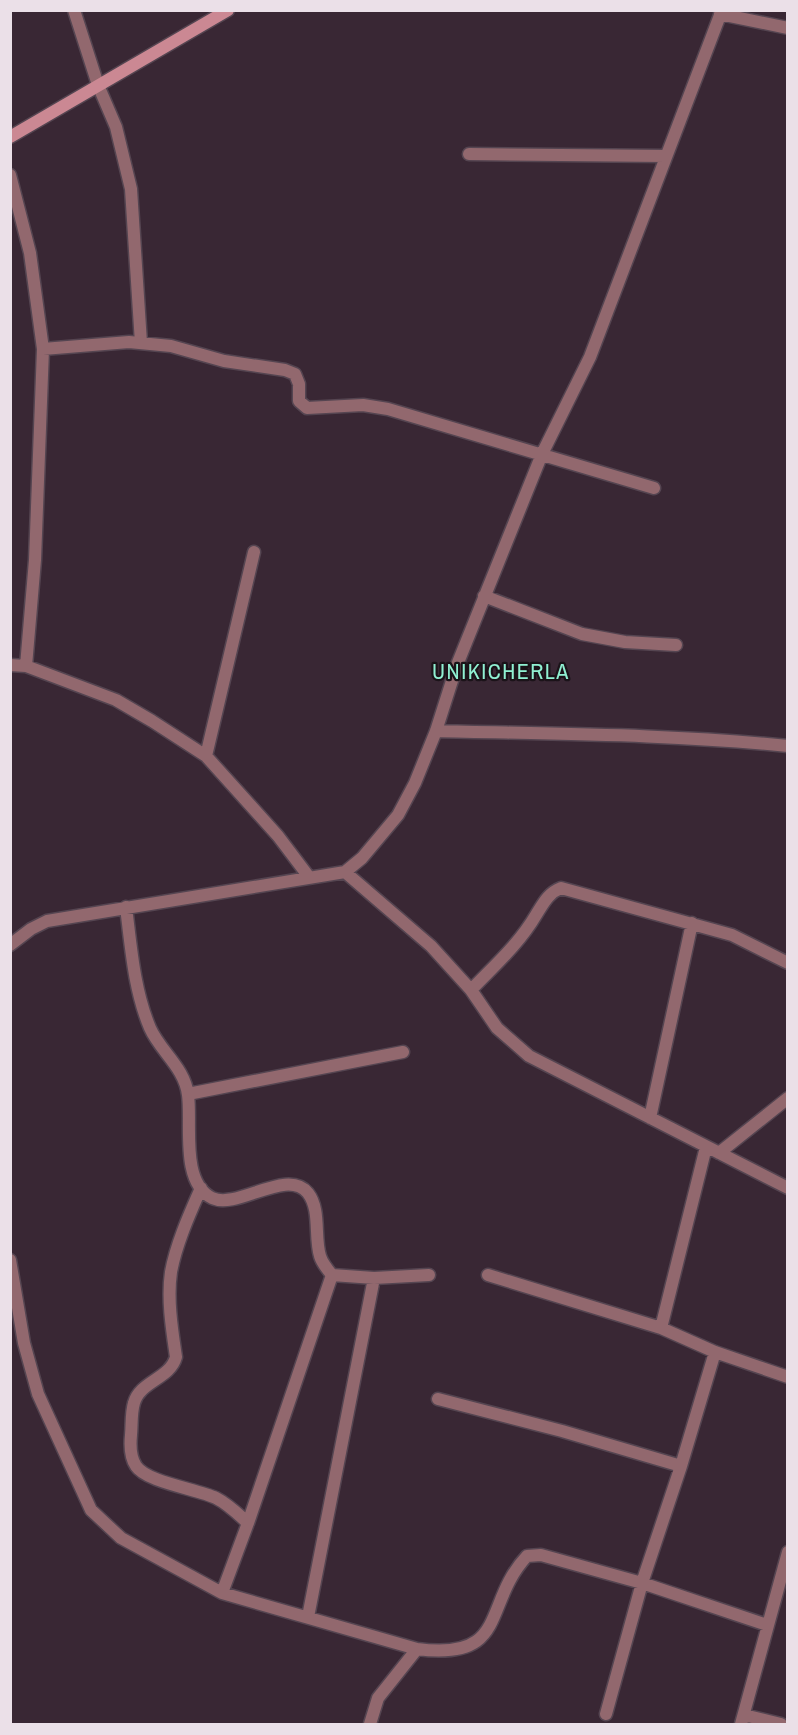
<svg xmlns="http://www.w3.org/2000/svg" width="798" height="1735" font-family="'Archivo Narrow',sans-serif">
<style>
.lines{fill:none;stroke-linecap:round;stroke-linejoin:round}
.street-casing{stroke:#554551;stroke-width:15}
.secondary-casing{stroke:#554551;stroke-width:15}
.street{stroke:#92686e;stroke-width:12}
.secondary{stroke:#cb8893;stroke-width:12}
.labels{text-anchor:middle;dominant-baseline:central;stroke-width:4.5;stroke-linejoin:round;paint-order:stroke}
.quarter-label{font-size:22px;letter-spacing:1.5px;fill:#90f0d2;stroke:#1b1319}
</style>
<rect width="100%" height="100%" fill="#392734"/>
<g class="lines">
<defs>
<path id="street" d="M74,10L98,85L116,127L131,189L141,343
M720,14L788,28
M469,154L666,156
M10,175L30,253L43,349L35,560L26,666
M43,349L129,342L171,346L224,361L285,370L295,374L299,384V401L307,408L363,405L388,409L654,488
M484,596L582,634L625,642L676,645
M10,665L26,666L116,700L152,721L206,756L278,836L309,877
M436,731C553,734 671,734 788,746
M206,756L254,552
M345,872L362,858L398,815L415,783L436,731L457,665L542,454L590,357L722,10
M126,907C131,947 134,990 150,1028C160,1051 185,1068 188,1095C192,1123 180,1182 212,1198C238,1210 287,1167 308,1193C321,1210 314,1236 320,1256C322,1263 327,1269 332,1275L374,1278L429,1275
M10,945L31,929L47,921L345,872L431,946L471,990L497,1028L529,1056L788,1188
M471,990C494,966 519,944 536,915C543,904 548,893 561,888L732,935L788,963
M188,1094L403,1052
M650,1118L692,923
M719,1153L788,1098
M201,1188C190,1213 176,1244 171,1272C167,1299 172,1330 176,1357C170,1379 140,1381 134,1403C131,1413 132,1424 131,1435C130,1445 130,1457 136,1466C146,1482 197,1489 216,1498C228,1504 238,1514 248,1523
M10,1260L24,1343L38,1394L91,1510L121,1538L222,1593L417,1649C510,1661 482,1604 527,1556L541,1555L642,1583L767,1625
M488,1275L661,1328L715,1352L788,1377
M661,1328L706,1147
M438,1399L562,1431L681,1466
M222,1593L248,1523L332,1275
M308,1617L374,1278
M606,1714L642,1583L681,1466L715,1352
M744,1715L781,1724
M370,1724L378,1698L417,1649
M741,1724L788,1552"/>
<path id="secondary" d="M10,137L228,10"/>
</defs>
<!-- street casing -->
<use href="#street" class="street-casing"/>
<!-- secondary casing -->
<use href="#secondary" class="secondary-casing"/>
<!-- street -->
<use href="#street" class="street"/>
<!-- secondary -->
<use href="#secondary" class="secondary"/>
</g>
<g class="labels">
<!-- quarter labels -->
<g class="quarter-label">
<text x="501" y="671">UNIKICHERLA</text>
</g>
</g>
<!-- border -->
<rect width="798" height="1735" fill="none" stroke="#ebe0e8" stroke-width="24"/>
</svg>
